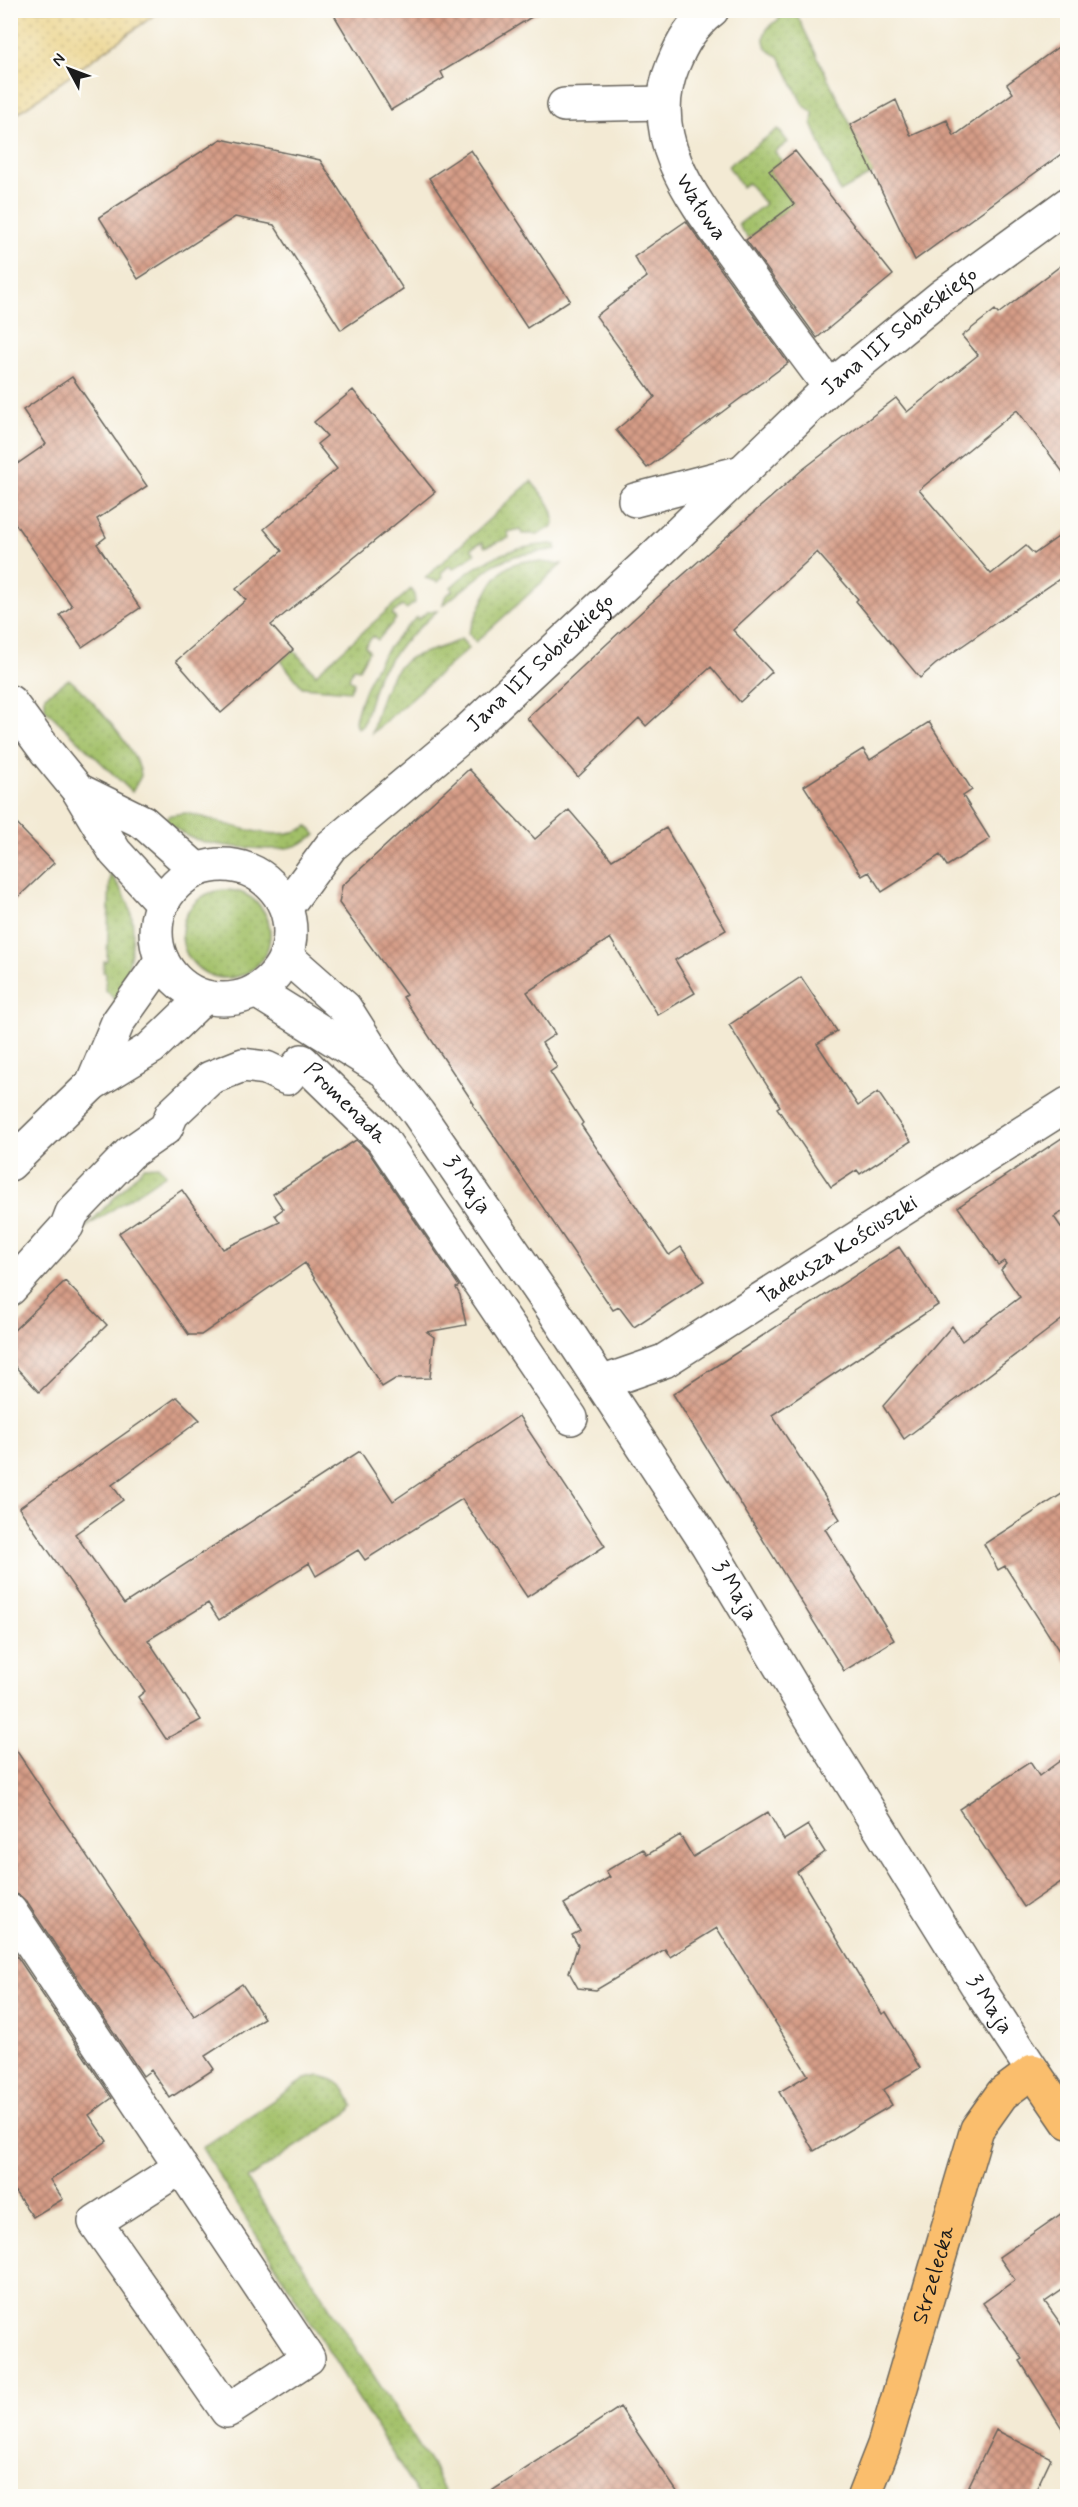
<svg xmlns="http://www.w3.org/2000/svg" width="1078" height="2507" font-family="Mynerve,sans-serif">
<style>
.grass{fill:url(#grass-dots);stroke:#5f6e42;stroke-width:1.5}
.sand{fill:url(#sand-dots);stroke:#857b5d;stroke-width:1.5}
.building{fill:url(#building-cross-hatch)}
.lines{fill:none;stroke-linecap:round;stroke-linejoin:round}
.minor-casing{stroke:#67645c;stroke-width:36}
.major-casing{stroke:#67645c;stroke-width:36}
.minor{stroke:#fff;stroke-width:33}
.major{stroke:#fabe6d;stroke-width:33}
.labels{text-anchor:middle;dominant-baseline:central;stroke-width:4.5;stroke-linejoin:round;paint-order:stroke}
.street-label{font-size:22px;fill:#1c1c1c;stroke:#fdfcf7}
</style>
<defs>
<pattern id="grass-dots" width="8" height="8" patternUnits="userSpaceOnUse" patternTransform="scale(1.5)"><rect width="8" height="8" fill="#a2c068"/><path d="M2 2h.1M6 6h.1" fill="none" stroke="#8ba45a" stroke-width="1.8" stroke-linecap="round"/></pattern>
<pattern id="sand-dots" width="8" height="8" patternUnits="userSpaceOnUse" patternTransform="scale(1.5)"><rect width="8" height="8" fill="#eeda9e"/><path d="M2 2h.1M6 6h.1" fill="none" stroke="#ccba88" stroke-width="1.8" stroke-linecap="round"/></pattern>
<pattern id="building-cross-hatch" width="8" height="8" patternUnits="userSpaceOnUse" patternTransform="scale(1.5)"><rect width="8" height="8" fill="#d69d87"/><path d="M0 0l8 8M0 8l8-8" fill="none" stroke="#ad7f6e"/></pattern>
</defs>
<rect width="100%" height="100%" fill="#fdfcf7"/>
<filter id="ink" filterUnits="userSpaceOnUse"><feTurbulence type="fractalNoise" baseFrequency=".0167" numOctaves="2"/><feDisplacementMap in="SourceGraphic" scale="12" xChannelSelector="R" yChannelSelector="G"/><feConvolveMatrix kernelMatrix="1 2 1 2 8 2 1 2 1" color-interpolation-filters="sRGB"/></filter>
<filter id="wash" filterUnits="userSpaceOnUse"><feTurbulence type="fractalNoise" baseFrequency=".008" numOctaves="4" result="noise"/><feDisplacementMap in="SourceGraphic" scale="24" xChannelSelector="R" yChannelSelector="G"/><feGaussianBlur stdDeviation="1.35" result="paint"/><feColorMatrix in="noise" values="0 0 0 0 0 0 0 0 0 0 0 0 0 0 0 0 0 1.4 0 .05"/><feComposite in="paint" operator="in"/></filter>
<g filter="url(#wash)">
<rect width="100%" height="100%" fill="#f3ead4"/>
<!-- grass -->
<path class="grass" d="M781,11H795L874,173L840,192L812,124L813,112L803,105L779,56C758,49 760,28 779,20Z
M778,129L788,142L775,152L782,161L769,171L794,204L748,238L738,225L765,204L748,183L742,187L728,166Z
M531,481C541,494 560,511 552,527L538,534H522L520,529L508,532L509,538L485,547L482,542L471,548L475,554L453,569L450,565L441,573L443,577L438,582L425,578Z
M550,544L556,545V549L515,556L495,564L443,605L445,597L453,590L451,587C480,559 511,547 550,544Z
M528,561L562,564L476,642L468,633C483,606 490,563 528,561Z
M411,589L414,593L415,603L406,609L402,606L392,614L396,619L378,640L373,636L365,646L369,651L359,669L353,668L349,679L354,682L350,691L302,687L281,661L293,650L316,674Z
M437,611L402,644L378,675L363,725L357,728C353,721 357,714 359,706C370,669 389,643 417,617L419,619L427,612Z
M461,639L469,648L372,733C377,708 387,669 412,657C428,650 445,648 461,639Z
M69,679C88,695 140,752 141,776L132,792L45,709V696Z
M186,813C222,820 275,847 308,826L316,835C309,839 302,844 295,846C275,853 211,846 192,838C182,834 173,826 163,821L171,815Z
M110,872C116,883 125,893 129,905C139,935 128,973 117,1002L105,989L106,973L103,972L104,961H107Z
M182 934a44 44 0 1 1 88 0a44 44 0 1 1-88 0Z
M158,1166L166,1174L85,1228L144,1167Z
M319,2076C337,2079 347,2087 353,2106L349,2112L247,2179L434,2469L446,2496H419L202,2148L305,2079Z"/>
<!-- sand -->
<path class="sand" d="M11,10H160V11L11,118Z"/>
<g id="blocks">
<!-- building -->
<path class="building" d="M331,10H543L441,72L444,78L391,110Z
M1068,40V149L915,260L850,125L896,100L911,136L947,120L954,136L1013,93L1007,84Z
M221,139L320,160L403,289L341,330L274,225L235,217L138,279L99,217Z
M471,150L570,300L527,328L429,178Z
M795,151L893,275L817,338L746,240L794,204L769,171Z
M686,221L788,363L647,468L616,430L655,397L596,316L647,277L634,257Z
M1068,260V479L1017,410L919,490L991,574L1026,546L1034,554L1068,530V573L936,664L920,678L856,601L858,599L817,552L733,630L772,672L740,702L711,667L646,726L639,718L578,777L527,718L650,604L802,470L896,398L907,412L978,355L962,336L995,310L998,314Z
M72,377L147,486L97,519L106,537L97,544L140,608L82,647L60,615L72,606L10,516V469L46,444L23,410Z
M353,390L435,492L271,625L293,650L221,713L176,661L246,600L236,589L282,551L264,529L337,469L317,444L327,436L314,422Z
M929,722L972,790L963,796L990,839L947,866L940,855L882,892L869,872L862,876L804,786L863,749L870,760Z
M469,769L535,839L569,810L612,860L666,828L726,930L675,960L695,993L658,1015L610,938L527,992L555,1034L542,1043L557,1067L550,1072L583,1123L581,1125L669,1255L681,1247L704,1281L634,1327L619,1307L613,1310L473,1105L474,1104L403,997L406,995L339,903L342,886Z
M10,817L54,863L10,905Z
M801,977L837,1031L817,1044L858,1106L878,1092L911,1141L860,1174L857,1170L831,1187L777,1108L780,1106L729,1025Z
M1068,1134V1208L1054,1217L1068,1237V1315L904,1439L883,1406L952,1326L962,1341L1020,1297L1001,1270L1006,1264L1004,1261L998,1265L958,1207Z
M356,1140L368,1151L459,1286L456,1288L460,1295L466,1325L427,1332L434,1337L430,1378L395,1379L382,1387L305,1263L201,1335H189L119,1233L182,1190L223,1249L280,1222L275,1215L283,1209L273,1194Z
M899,1247L938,1305L772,1415L840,1519L825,1529L894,1640L844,1671L673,1394Z
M65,1281L107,1325L39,1392L10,1361V1334Z
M177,1397L200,1420L112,1485L123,1500L75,1534L124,1604L360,1451L393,1501L519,1416L605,1546L527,1597L462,1499L365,1560L358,1550L316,1576L309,1563L219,1620L208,1603L148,1640L201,1720L166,1739L138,1697L145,1691L19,1508Z
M1068,1490V1665L1005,1566L998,1570L984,1544Z
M10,1741L194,2016L242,1984L264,2018L205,2056L214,2069L170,2098L151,2070L143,2076L26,1901L19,1895L10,1893Z
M1068,1755V1877L1024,1907L959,1809L1030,1762L1039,1776Z
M768,1812L784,1840L808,1825L825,1852L797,1872L882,2014L886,2012L920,2068L883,2090L892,2105L814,2151L779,2092L808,2075L717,1928L670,1957L665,1949L596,1990L578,1988L569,1972L578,1945L572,1935L580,1931L564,1904L610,1877L606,1871L643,1849L647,1855L680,1835L693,1857Z
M10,1946L112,2098L89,2115L107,2141L50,2180L63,2199L33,2217L10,2185Z
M1068,2209V2286L1045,2302L1068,2334V2438L1020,2361L1023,2359L983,2303L1015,2280L999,2257Z
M620,2407L680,2496H484Z
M996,2430L1051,2458L1033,2496H964Z"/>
</g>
</g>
<g filter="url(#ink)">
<use href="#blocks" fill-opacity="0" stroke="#67645c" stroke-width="1.5"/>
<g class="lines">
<defs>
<g id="minor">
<path id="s1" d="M712,10C692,25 682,43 673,65C641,143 701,209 744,269C772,309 800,348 830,387"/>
<path d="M564,105L663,103"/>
<path d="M635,500L738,473"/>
<path d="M10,702L46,751L78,790L115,852L162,903"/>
<path d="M78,790L143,822L196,869"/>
<circle cx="223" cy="932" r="67"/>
<path id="s2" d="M286,907L331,846L460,738L653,558L830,387L942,296L1068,204"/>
<path id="s3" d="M286,956L345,1008L385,1071L418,1113L552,1308L707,1544L808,1713L985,1998L1033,2071"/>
<path d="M256,991L378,1067"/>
<path d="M92,1084L118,1022L162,960"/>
<path d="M10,1164L92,1084L151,1048L204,997"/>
<path id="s4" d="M10,1289L67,1226L72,1213L130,1153L166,1128L172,1114L210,1078L243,1065L266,1068L287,1078L302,1061L382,1139L571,1418"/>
<path id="s5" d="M601,1383L664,1361L1068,1104"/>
<path d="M10,1911L308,2358L227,2411L95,2222L181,2167"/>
</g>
<g id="major">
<path id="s6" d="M864,2496L884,2445L977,2129L1002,2094L1033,2071L1068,2122"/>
</g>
</defs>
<!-- minor casing -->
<use href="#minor" class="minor-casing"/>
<!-- major casing -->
<use href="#major" class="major-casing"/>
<!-- minor -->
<use href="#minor" class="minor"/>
<!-- major -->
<use href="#major" class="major"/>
</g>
</g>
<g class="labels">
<!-- street labels -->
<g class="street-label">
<text stroke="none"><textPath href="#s1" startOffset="220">Wałowa</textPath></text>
<text stroke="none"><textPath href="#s2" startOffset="843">Jana III Sobieskiego</textPath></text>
<text stroke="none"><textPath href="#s2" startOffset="354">Jana III Sobieskiego</textPath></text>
<text stroke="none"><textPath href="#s4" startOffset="459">Promenada</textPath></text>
<text stroke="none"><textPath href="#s3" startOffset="294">3 Maja</textPath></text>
<text stroke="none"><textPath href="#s5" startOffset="273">Tadeusza Kościuszki</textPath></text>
<text stroke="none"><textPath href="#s3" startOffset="780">3 Maja</textPath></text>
<text stroke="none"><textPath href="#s3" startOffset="1266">3 Maja</textPath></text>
<text stroke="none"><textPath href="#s6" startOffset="232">Strzelecka</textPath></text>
</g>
</g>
<!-- margin -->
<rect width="1078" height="2507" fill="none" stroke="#fdfcf7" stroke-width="36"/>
<!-- north arrow -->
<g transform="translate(69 69) rotate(311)" stroke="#fdfcf7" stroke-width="4.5" paint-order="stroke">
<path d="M0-4.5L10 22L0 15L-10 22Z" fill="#1c1c1c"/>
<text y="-9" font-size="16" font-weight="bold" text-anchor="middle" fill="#1c1c1c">N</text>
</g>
</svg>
